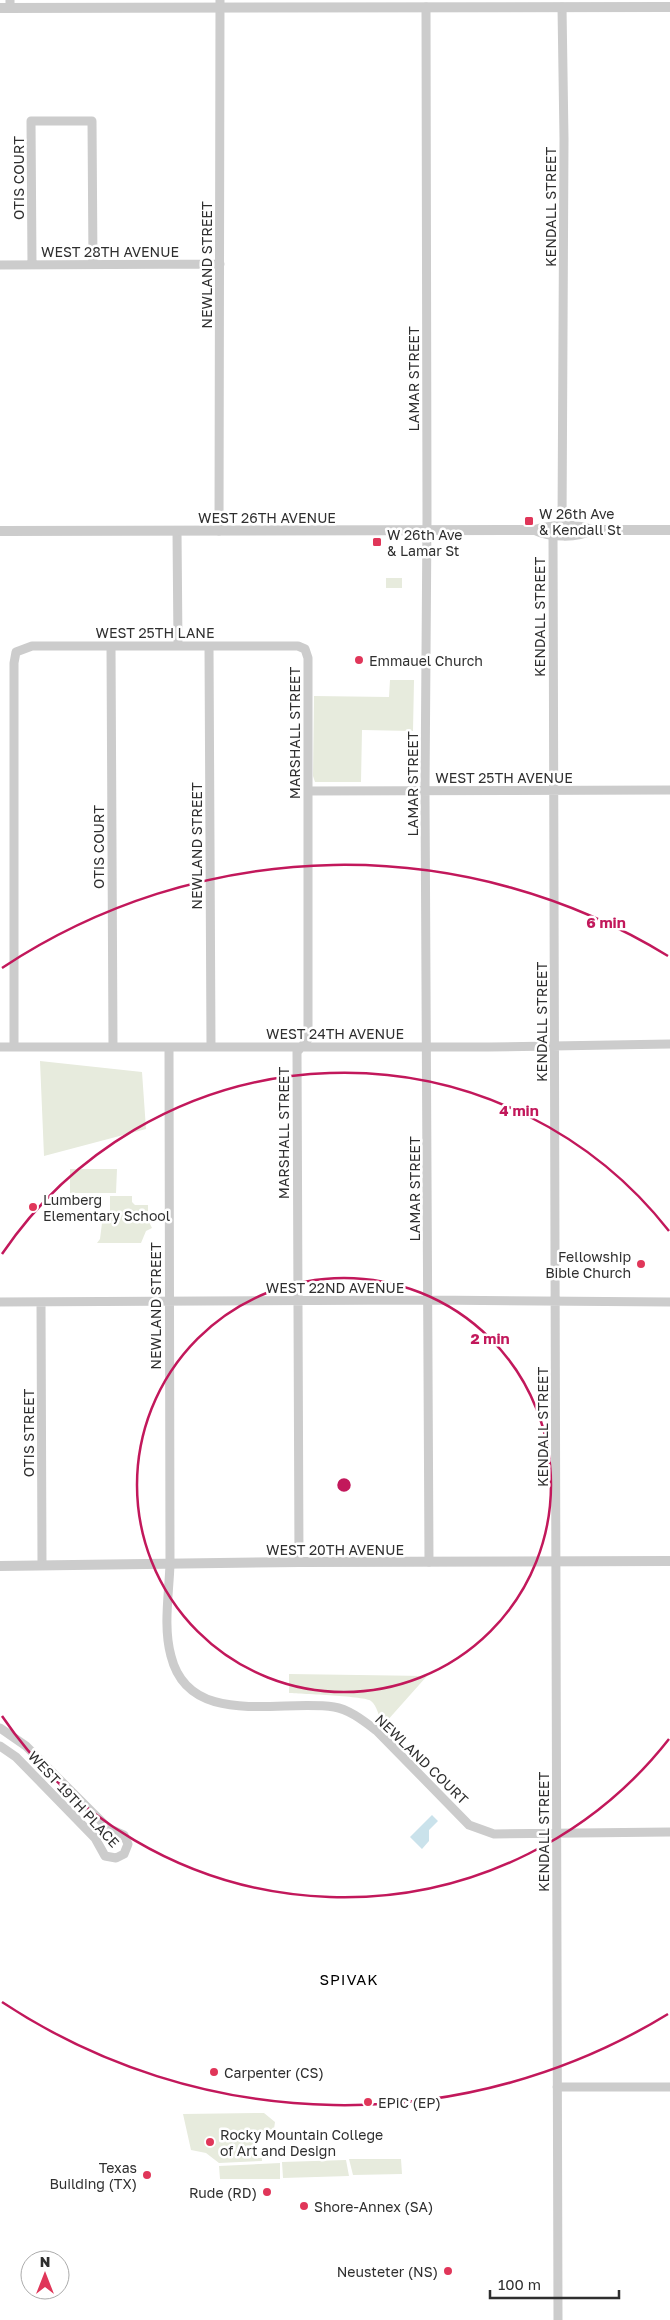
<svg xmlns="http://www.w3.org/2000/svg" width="670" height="2320" font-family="'Golos Text',sans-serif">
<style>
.green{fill:#e7ebdd}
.water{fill:#cae2eb}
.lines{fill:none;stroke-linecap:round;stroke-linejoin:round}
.minor{stroke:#ccc;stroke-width:9}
.tertiary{stroke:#ccc;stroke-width:10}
.ring{fill:none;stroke:#c2185b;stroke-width:2.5}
.poi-dot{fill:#e03659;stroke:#fff;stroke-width:2}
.labels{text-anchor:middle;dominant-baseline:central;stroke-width:5;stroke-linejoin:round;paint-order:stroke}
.street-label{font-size:14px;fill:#2f2f2f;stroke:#fff}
.poi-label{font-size:14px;fill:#2f2f2f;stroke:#fff;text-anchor:start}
.neighbourhood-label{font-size:15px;letter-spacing:1px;fill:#000;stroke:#fff}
.centre{fill:#c2185b;stroke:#fff;stroke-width:2.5}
.ring-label{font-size:15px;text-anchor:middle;font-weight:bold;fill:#c2185b;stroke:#fff;stroke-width:5;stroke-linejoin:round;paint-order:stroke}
</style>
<rect width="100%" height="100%" fill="#fff"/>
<!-- green -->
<path class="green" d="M386,578H402V588H386Z
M390,680H414L413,731L362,730L361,782H315L313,776L314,696L389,697Z
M40,1061L142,1072L146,1129L44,1156Z
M70,1169H117L116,1193H70Z
M110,1196H132V1202L135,1205H148V1220L152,1228L146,1231L141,1243H97L100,1239L102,1223L110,1216Z
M289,1674L427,1676L386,1722L381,1723C379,1716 377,1706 371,1701C366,1696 302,1694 289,1693Z
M264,2113L275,2122L274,2129L264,2130L263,2134L253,2135L254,2158H262V2161L219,2163L206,2153L191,2150L183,2114Z
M349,2159H401L402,2174L353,2175Z
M346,2160L349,2176L283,2178L282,2162Z
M280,2163V2179H220L219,2166Z"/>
<!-- water -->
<path class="water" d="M432,1815L438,1821L429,1830V1841L422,1849L410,1837Z"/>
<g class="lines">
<!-- minor -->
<path class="minor" d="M10,0V8
M426,7L427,519L425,791L429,1562
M562,7L564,139L562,527
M0,265L220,264
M32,265L31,121H92L93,264
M177,531L178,646
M219,531L220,0
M553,534L558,2320
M111,646L113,1047
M209,646L211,1047
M308,791L670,790
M0,1047H489L670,1044
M14,1047V663L16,652L32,646H298L305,649L308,658V1039L297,1052L299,1562
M169,1048L170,1564C169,1594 163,1627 171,1656C189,1729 280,1699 334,1707C349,1709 365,1722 377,1731L469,1825L494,1834L670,1832
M0,1302L428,1300L670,1302
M41,1302L42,1565
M0,1728L26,1746L108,1828L124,1835L128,1844L124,1854L116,1858L105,1856L95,1838L16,1757L0,1746
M557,2087H670"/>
<!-- tertiary -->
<path class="tertiary" d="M0,8L670,7
M535,530C549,537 578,538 591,530
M0,531L535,530C550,525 576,524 591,530H670
M0,1566L299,1562L670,1561"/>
</g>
<!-- distance rings -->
<g class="ring">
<circle cx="344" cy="1485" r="207"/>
<path d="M669 1739A413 413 0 0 1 2 1716M2 1254A413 413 0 0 1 669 1231"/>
<path d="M668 2014A620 620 0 0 1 2 2002M2 968A620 620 0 0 1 668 956"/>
</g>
<!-- markers -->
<g class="poi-dot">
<rect x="524" y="516" width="10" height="10" rx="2.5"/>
<rect x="372" y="537" width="10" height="10" rx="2.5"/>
<circle cx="359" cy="660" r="5"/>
<circle cx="33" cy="1207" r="5"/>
<circle cx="641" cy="1264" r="5"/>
<circle cx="214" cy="2072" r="5"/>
<circle cx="368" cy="2102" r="5"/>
<circle cx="210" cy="2142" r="5"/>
<circle cx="147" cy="2175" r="5"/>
<circle cx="267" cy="2192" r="5"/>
<circle cx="304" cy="2206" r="5"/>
<circle cx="448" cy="2271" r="5"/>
</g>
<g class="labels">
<!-- street labels -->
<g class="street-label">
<text transform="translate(18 178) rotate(-90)">OTIS COURT</text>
<text transform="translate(550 207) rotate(-90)">KENDALL STREET</text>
<text x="110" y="251">WEST 28TH AVENUE</text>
<text transform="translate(206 265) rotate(-90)">NEWLAND STREET</text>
<text transform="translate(413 379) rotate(-90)">LAMAR STREET</text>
<text x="267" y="517">WEST 26TH AVENUE</text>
<text transform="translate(539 617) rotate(-90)">KENDALL STREET</text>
<text x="155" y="632">WEST 25TH LANE</text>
<text transform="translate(294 733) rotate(-90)">MARSHALL STREET</text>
<text x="504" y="777">WEST 25TH AVENUE</text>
<text transform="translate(412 784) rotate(-90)">LAMAR STREET</text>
<text transform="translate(196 846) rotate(-90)">NEWLAND STREET</text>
<text transform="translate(98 847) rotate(-90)">OTIS COURT</text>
<text transform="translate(541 1022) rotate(-90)">KENDALL STREET</text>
<text x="335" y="1033">WEST 24TH AVENUE</text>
<text transform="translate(283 1133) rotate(-90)">MARSHALL STREET</text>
<text transform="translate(414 1189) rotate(-90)">LAMAR STREET</text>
<text x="335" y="1287">WEST 22ND AVENUE</text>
<text transform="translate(155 1306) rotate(-90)">NEWLAND STREET</text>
<text transform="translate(542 1427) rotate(-90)">KENDALL STREET</text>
<text transform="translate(28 1433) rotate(-90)">OTIS STREET</text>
<text x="335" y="1549">WEST 20TH AVENUE</text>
<text transform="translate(422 1759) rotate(44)">NEWLAND COURT</text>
<text transform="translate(74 1799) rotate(47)">WEST 19TH PLACE</text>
<text transform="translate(543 1832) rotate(-90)">KENDALL STREET</text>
</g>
<!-- poi labels -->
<g class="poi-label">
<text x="539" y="513">W 26th Ave<tspan x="539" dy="16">&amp; Kendall St</tspan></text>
<text x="387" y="534">W 26th Ave<tspan x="387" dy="16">&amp; Lamar St</tspan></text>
<text x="369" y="660">Emmauel Church</text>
<text x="43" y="1199">Lumberg<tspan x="43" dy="16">Elementary School</tspan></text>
<text x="631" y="1256" text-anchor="end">Fellowship<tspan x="631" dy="16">Bible Church</tspan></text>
<text x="224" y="2072">Carpenter (CS)</text>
<text x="378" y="2102">EPiC (EP)</text>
<text x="220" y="2134">Rocky Mountain College<tspan x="220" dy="16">of Art and Design</tspan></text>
<text x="137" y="2167" text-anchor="end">Texas<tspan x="137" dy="16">Building (TX)</tspan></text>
<text x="257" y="2192" text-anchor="end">Rude (RD)</text>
<text x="314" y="2206">Shore-Annex (SA)</text>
<text x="438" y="2271" text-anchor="end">Neusteter (NS)</text>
</g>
<!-- neighbourhood labels -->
<g class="neighbourhood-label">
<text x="349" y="1979">SPIVAK</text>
</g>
</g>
<circle cx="344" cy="1485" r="8" class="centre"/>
<g class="ring-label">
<text x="606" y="928">6 min</text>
<text x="519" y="1116">4 min</text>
<text x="490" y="1344">2 min</text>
</g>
<!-- north arrow -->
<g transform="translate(45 2275)"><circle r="24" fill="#ffffff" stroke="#acacac"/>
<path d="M0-4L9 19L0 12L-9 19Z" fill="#e03659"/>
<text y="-8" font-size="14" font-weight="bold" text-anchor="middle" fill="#2f2f2f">N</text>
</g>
<!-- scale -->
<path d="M490 2290v8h129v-8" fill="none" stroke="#2f2f2f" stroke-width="2.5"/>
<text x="498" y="2290" font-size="15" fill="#2f2f2f" stroke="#ffffff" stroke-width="4" paint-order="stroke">100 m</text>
</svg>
